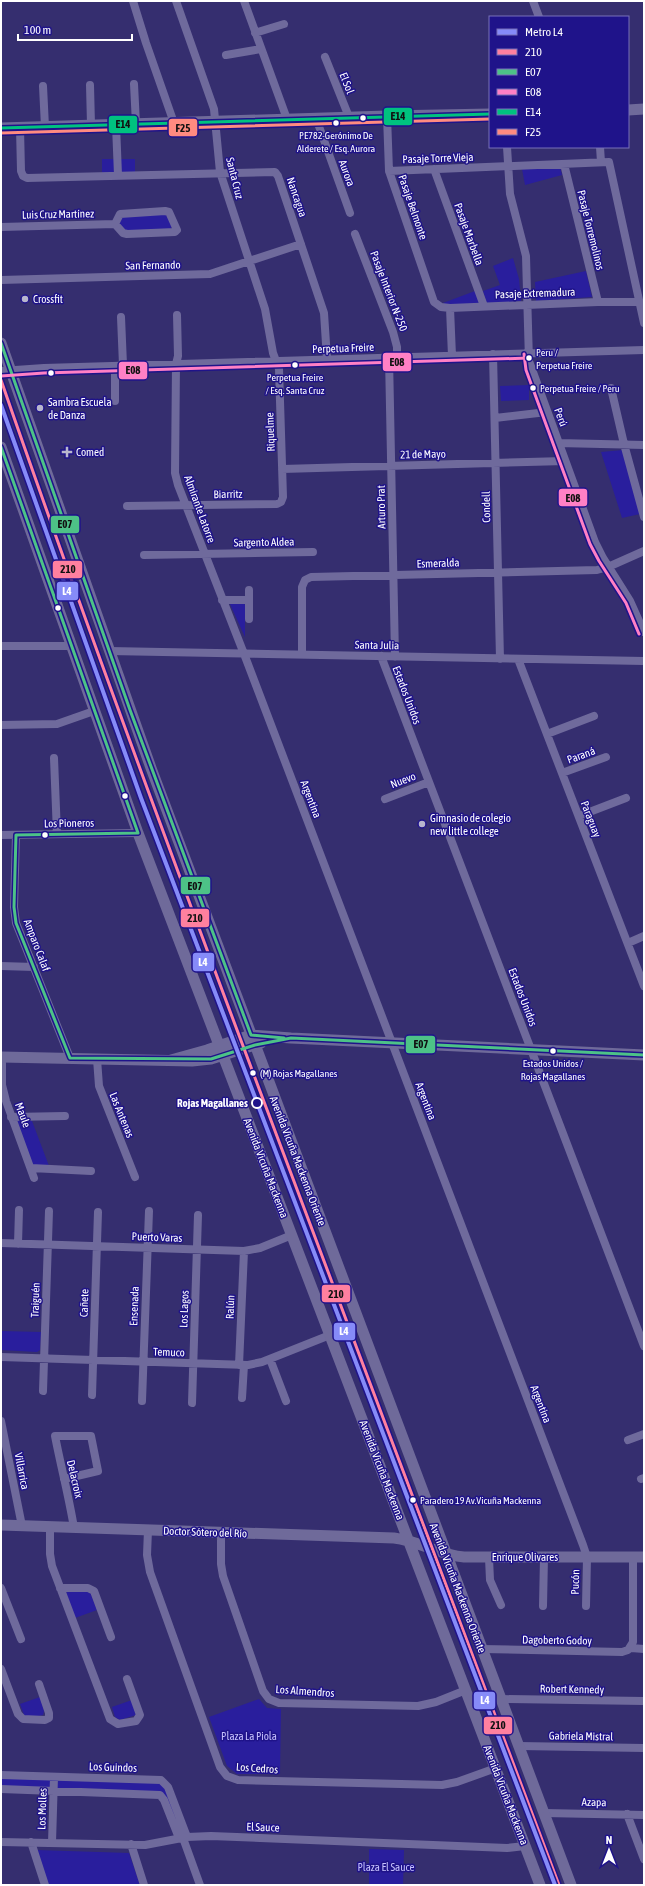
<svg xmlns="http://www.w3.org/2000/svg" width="645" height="1886" font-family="'Asap Condensed',sans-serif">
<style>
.green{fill:#291e9d}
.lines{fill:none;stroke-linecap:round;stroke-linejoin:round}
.minor{stroke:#6f6a9c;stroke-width:8}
.major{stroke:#6f6a9a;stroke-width:11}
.bus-1-casing{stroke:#1f138a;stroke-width:6}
.bus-2-casing{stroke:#1f138a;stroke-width:6}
.bus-3-casing{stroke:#1f138a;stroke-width:6}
.bus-4-casing{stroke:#1f138a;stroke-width:6}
.bus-5-casing{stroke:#1f138a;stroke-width:6}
.bus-1{stroke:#ff809f;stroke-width:3}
.bus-2{stroke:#4dc287;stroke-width:3}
.bus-3{stroke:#ff80c5;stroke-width:3}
.bus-4{stroke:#00c27f;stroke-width:3}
.bus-5{stroke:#ff8b80;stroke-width:3}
.metro-1-casing{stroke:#1f138a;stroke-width:7}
.metro-1{stroke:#868bf8;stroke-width:4}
.bus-dot{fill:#fff;stroke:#1f138a;stroke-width:1.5}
.poi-dot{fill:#b8b6cd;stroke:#1f138a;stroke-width:1.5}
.stop-dot{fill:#1f138a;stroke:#fff;stroke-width:2}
.labels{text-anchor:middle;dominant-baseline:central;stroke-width:3;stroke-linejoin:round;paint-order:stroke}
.bus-label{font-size:10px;fill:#fff;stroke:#1f138a;text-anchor:start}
.street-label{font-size:11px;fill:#fff;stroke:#1f138a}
.poi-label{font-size:11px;fill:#fff;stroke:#1f138a;text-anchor:start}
.stop-label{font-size:11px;font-weight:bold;fill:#fff;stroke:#1f138a;text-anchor:end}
.park-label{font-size:11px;fill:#c5c0fc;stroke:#1f138a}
.line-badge{stroke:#1f138a;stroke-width:1.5}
.badge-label{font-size:11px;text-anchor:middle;font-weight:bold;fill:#fff}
.pale-badge-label{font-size:11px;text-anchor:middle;font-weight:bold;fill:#111}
</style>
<rect width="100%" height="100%" fill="#352e6f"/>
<!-- green -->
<path class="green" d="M102,159H135V173H102Z
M560,167L562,175L525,185L522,169Z
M166,214L172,225L171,230H126L121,227L119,222L123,217Z
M513,258L519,279L521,301L487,304L483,291L500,285L493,266Z
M586,271L592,297L536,301L535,282Z
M475,291L480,304L448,306L443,303Z
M529,385V400L501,401L500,386Z
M623,450L640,514L622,518L601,452Z
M229,602H243L245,605V637Z
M17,1121H32L49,1166H33Z
M1,1331L41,1332L40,1350L37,1352L1,1350Z
M68,1591H86L90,1592L97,1610L75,1618L66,1593Z
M40,1697L44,1711L43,1715L30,1718L24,1715L20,1704Z
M259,1699L267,1708L281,1709L280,1774H237L227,1766L209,1717Z
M132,1700L136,1715L120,1720L115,1717L112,1707Z
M1,1775L162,1782L184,1832L178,1833L163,1798L1,1789Z
M369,1849L404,1850L403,1885H369Z
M36,1850L129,1853L140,1885H48Z"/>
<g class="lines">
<!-- minor -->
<path class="minor" d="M133,1L146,43L174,123
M244,1L287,119
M533,1L539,17
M255,33L284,24
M226,55L261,49
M325,57L349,117
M134,84L136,124
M90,85L91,125
M43,86L45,127
M387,116L389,171L434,302L441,307L450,308L598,302H639
M316,118L350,213
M116,125L118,175
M20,128L21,171L23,176L27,178L275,172L278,176L324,313L327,359
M507,147L510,194L526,256L529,361L595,542L603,558L630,601L644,632
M600,147L601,162
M564,164L598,302
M434,169L484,306
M389,171L609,162L644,323
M1,227L115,224L120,214L165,211L169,212L177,230L175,232L127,234L123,233L115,224
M355,234L393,332L397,347V357
M1,280L210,274L301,244
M450,308L452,356
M177,315L178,356L176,364L175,473L178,485L246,659L583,1545L587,1557L586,1606
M121,317L123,365
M493,354L500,659
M389,357L395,657
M1,371L44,368L644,350
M611,388L624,444L644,517
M115,401V366
M495,418L547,412
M558,443L644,445
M282,469L565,461
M127,506L277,504L281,502L283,497L279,369L273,353L265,309L220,172L214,109L176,1
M144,555L313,552
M222,600H249
M249,619V590
M1,646H72
M109,651L644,661
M302,654V587L305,580L311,577L597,570L608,567L644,551
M381,656L644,1346
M518,659L644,986
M1,725L57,724L94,711
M547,734L594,716
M54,758L57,834
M562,773L606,757
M385,799L429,782
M579,816L626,798
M1,835L138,833
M16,835L14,907L16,923L70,1058
M628,943L644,936
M1,966L34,967
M2,1057V1085L6,1101L34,1178
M97,1059L99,1086L135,1177
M11,1117L65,1116
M31,1168L91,1171
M1,1243L244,1251L260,1248L292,1235
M18,1244L19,1210
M1,1357L248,1365L262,1362L330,1335
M270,1359L286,1401
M239,1365L244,1251
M43,1391L49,1211
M92,1395L98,1212
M242,1398L244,1365
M142,1401L149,1211
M192,1403L198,1215
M1,1421L22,1526
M628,1440L644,1434
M64,1479L98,1471L91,1436H55C61,1467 69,1497 74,1528
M641,1479L644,1478
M50,1527V1554L52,1566L110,1719L118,1724L136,1721L140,1715L127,1679
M148,1530L147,1555L150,1572L220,1767L227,1776L238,1780L442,1785L457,1782L496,1768
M221,1532V1564L223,1576L263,1691L269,1699L279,1703L418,1706L436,1702L466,1690
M489,1558L490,1580L501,1605
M1,1588L21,1639
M60,1588H88L94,1591L111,1637
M543,1606L544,1557
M631,1648L644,1649
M482,1649L622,1652L628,1650L633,1642V1557
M1,1669L18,1714L23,1719L45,1720L49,1718V1713L39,1684
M500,1699L644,1701
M519,1746L644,1748
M1,1775L161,1780L168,1787L187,1837
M1,1789L160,1795L164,1800L179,1838
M544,1813L644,1815
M627,1814L644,1859
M183,1838L200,1885
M1,1842L145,1845L187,1837L211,1836L507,1848L525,1846
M31,1842L45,1885
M52,1843L54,1777
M131,1844L144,1885"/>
<!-- major -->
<path class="major" d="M628,110L644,109
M1,128L387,116L490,114
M1,343L151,768L571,1885
M1,447L138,833L540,1885
M1,1057L192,1061L211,1059L261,1043
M171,1060L207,1050L251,1035L291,1038L644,1055
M1,1525L394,1538C419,1541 440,1555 464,1557H644"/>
<defs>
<path id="bus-1" d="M1,380C86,626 177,871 269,1115C365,1372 461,1629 559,1885"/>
<path id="bus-2" d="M1,343L130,710L251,1035L284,1038
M1,447L138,833L16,835L14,907L16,923L70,1058L211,1059L255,1045L291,1038L644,1055"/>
<path id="bus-3" d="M524,354L526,370L590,544L599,561L626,603L639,634
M1,376L44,373L529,358"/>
<path id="bus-4" d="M1,128L490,114"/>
<path id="bus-5" d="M1,133L490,119"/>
</defs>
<!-- bus-1 casing -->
<use href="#bus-1" class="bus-1-casing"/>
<!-- bus-2 casing -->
<use href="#bus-2" class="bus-2-casing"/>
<!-- bus-3 casing -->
<use href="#bus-3" class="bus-3-casing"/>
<!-- bus-4 casing -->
<use href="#bus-4" class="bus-4-casing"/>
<!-- bus-5 casing -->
<use href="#bus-5" class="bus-5-casing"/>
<!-- bus-1 -->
<use href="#bus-1" class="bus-1"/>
<!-- bus-2 -->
<use href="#bus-2" class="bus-2"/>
<!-- bus-3 -->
<use href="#bus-3" class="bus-3"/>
<!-- bus-4 -->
<use href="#bus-4" class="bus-4"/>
<!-- bus-5 -->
<use href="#bus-5" class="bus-5"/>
<defs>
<path id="metro-1" d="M1,405L141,798L555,1885"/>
</defs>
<!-- metro-1 casing -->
<use href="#metro-1" class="metro-1-casing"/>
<!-- metro-1 -->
<use href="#metro-1" class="metro-1"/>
</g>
<!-- markers -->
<g class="bus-dot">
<circle cx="363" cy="118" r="3.5"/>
<circle cx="336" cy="123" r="3.5"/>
<circle cx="529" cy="358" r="3.5"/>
<circle cx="295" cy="365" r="3.5"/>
<circle cx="51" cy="373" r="3.5"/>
<circle cx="533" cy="388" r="3.5"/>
<circle cx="58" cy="608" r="3.5"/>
<circle cx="125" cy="796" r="3.5"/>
<circle cx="45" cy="835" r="3.5"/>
<circle cx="553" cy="1051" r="3.5"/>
<circle cx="253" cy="1073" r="3.5"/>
<circle cx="413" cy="1500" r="3.5"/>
</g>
<g class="poi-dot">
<circle cx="25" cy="299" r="4"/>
<circle cx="40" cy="408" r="4"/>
<path d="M65 446h4v4h4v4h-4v4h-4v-4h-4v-4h4z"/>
<circle cx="422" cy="824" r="4"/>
</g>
<circle class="stop-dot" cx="257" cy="1103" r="5"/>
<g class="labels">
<!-- bus labels -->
<g class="bus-label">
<text x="336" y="135" text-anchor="middle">PE782-Gerónimo De<tspan x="336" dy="13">Alderete / Esq. Aurora</tspan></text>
<text x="536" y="352">Peru /<tspan x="536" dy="13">Perpetua Freire</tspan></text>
<text x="295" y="377" text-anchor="middle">Perpetua Freire<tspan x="295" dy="13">/ Esq. Santa Cruz</tspan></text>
<text x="540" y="388">Perpetua Freire / Peru</text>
<text x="553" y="1063" text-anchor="middle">Estados Unidos /<tspan x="553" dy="13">Rojas Magallanes</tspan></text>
<text x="260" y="1073">(M) Rojas Magallanes</text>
<text x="420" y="1500">Paradero 19 Av.Vicuña Mackenna</text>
</g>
<!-- street labels -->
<g class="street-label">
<text transform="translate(347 83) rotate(69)">El Sol</text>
<text transform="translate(438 158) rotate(-2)">Pasaje Torre Vieja</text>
<text transform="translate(347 173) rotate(70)">Aurora</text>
<text transform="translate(235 178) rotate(76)">Santa Cruz</text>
<text transform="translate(297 197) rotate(71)">Nancagua</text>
<text transform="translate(413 207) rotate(71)">Pasaje Belmonte</text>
<text transform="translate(58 214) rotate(-1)">Luis Cruz Martínez</text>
<text transform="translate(591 230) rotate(76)">Pasaje Torremolinos</text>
<text transform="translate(469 234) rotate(70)">Pasaje Marbella</text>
<text transform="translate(153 265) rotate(-1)">San Fernando</text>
<text transform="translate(389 291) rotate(69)">Pasaje Interior N-250</text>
<text transform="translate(535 293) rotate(-2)">Pasaje Extremadura</text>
<text transform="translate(343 348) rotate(-2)">Perpetua Freire</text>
<text transform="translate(561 417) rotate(70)">Perú</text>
<text transform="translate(270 432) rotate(-92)">Riquelme</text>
<text transform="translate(423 454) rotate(-1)">21 de Mayo</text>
<text transform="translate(228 494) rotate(-1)">Biarritz</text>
<text transform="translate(381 507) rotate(-91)">Arturo Prat</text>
<text transform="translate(486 507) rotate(-91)">Condell</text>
<text transform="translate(200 509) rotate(70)">Almirante Latorre</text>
<text transform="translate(264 542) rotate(-1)">Sargento Aldea</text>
<text transform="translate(438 563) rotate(-2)">Esmeralda</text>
<text transform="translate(377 645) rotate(1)">Santa Julia</text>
<text transform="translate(407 695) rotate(69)">Estados Unidos</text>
<text transform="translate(581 755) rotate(-20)">Paraná</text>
<text transform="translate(403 780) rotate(-21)">Nuevo</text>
<text transform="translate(311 799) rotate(69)">Argentina</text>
<text transform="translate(591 819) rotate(69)">Paraguay</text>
<text transform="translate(69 823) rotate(-1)">Los Pioneros</text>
<text transform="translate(37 945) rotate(69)">Amparo Calaf</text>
<text transform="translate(523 997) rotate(69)">Estados Unidos</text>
<text transform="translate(426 1101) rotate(69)">Argentina</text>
<text transform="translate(23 1115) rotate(70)">Maule</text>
<text transform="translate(122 1115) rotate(68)">Las Antenas</text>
<text transform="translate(298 1161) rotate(69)">Avenida Vicuña Mackenna Oriente</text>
<text transform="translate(266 1168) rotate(69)">Avenida Vicuña Mackenna</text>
<text transform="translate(157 1237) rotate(2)">Puerto Varas</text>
<text transform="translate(35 1300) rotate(-88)">Traiguén</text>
<text transform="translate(84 1303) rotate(-88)">Cañete</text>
<text transform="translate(134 1306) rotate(-88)">Ensenada</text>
<text transform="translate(230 1307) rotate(-88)">Ralún</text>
<text transform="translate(184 1309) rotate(-88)">Los Lagos</text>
<text transform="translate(169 1352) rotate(2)">Temuco</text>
<text transform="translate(541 1404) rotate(69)">Argentina</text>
<text transform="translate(382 1470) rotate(69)">Avenida Vicuña Mackenna</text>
<text transform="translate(22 1471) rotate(79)">Villarrica</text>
<text transform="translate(75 1479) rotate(77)">Delacroix</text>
<text transform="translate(205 1532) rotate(2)">Doctor Sótero del Río</text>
<text x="525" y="1557">Enrique Olivares</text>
<text transform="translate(575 1582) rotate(-89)">Pucón</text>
<text transform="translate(458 1588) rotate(69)">Avenida Vicuña Mackenna Oriente</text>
<text transform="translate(557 1640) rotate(1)">Dagoberto Godoy</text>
<text transform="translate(572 1689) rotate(1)">Robert Kennedy</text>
<text transform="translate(305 1691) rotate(4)">Los Almendros</text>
<text transform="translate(581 1736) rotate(1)">Gabriela Mistral</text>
<text transform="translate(113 1767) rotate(2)">Los Guindos</text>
<text transform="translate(257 1768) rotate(4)">Los Cedros</text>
<text transform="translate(506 1795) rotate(69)">Avenida Vicuña Mackenna</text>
<text transform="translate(594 1802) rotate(1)">Azapa</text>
<text transform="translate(42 1809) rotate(-88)">Los Molles</text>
<text transform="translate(263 1827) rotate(2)">El Sauce</text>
</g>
<!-- poi labels -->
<g class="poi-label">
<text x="33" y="299">Crossfit</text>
<text x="48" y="402">Sambra Escuela<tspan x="48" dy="13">de Danza</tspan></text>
<text x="76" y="452">Comed</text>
<text x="430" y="818">Gimnasio de colegio<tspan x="430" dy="13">new little college</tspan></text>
</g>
<!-- stop labels -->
<g class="stop-label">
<text x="248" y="1103">Rojas Magallanes</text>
</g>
<!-- park labels -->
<g class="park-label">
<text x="249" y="1736">Plaza La Piola</text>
<text x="386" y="1867">Plaza El Sauce</text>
</g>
</g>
<g class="line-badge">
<rect x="383" y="107" width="30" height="19" rx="4" fill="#00c27f"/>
<rect x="108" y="115" width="30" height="19" rx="4" fill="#00c27f"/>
<rect x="168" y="118" width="30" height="19" rx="4" fill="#ff8b80"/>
<rect x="382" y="352" width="30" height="20" rx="4" fill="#ff80c5"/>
<rect x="118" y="361" width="30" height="19" rx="4" fill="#ff80c5"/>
<rect x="558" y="488" width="30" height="19" rx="4" fill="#ff80c5"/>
<rect x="50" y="515" width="30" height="19" rx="4" fill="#4dc287"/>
<rect x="52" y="560" width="31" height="19" rx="4" fill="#ff809f"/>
<rect x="56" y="581" width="23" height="20" rx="4" fill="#868bf8"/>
<rect x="180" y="876" width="31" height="19" rx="4" fill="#4dc287"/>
<rect x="180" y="908" width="30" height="20" rx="4" fill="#ff809f"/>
<rect x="192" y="952" width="23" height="20" rx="4" fill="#868bf8"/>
<rect x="405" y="1035" width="31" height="19" rx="4" fill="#4dc287"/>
<rect x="321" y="1284" width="30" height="19" rx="4" fill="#ff809f"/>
<rect x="333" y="1322" width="23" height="19" rx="4" fill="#868bf8"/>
<rect x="473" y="1691" width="23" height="19" rx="4" fill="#868bf8"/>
<rect x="483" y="1716" width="30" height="19" rx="4" fill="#ff809f"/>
</g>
<g class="badge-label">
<text x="67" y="595">L4</text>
<text x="203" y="966">L4</text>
<text x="344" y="1335">L4</text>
<text x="485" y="1704">L4</text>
</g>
<g class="pale-badge-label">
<text x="398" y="120">E14</text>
<text x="123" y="128">E14</text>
<text x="183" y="132">F25</text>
<text x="397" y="366">E08</text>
<text x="133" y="374">E08</text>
<text x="573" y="502">E08</text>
<text x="65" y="528">E07</text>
<text x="68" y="573">210</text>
<text x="195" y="890">E07</text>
<text x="195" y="922">210</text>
<text x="421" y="1048">E07</text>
<text x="336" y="1298">210</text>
<text x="498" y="1729">210</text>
</g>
<!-- border -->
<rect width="645" height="1886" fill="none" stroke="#ffffff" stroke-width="4"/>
<!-- legend -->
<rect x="489" y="16" width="140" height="132" fill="#1f138a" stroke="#7971b9"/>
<rect x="497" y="29" width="20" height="6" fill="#868bf8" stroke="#7971b9"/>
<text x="525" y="36" font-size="12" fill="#ffffff">Metro L4</text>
<rect x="497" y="49" width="20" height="6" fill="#ff809f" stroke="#7971b9"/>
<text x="525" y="56" font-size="12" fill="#ffffff">210</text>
<rect x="497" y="69" width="20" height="6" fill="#4dc287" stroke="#7971b9"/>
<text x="525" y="76" font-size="12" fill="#ffffff">E07</text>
<rect x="497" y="89" width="20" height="6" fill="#ff80c5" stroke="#7971b9"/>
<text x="525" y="96" font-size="12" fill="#ffffff">E08</text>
<rect x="497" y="109" width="20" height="6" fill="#00c27f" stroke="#7971b9"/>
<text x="525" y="116" font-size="12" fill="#ffffff">E14</text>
<rect x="497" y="129" width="20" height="6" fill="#ff8b80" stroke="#7971b9"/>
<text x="525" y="136" font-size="12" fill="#ffffff">F25</text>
<!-- north arrow -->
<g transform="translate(609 1850)" stroke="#1f138a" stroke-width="3" paint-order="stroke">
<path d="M0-3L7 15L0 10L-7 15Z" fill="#ffffff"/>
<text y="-6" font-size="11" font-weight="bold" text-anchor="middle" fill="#ffffff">N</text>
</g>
<!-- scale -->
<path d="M18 34v6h114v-6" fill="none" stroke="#ffffff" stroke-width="2"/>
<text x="24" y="34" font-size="12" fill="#ffffff" stroke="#1f138a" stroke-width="3" paint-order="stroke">100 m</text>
</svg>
